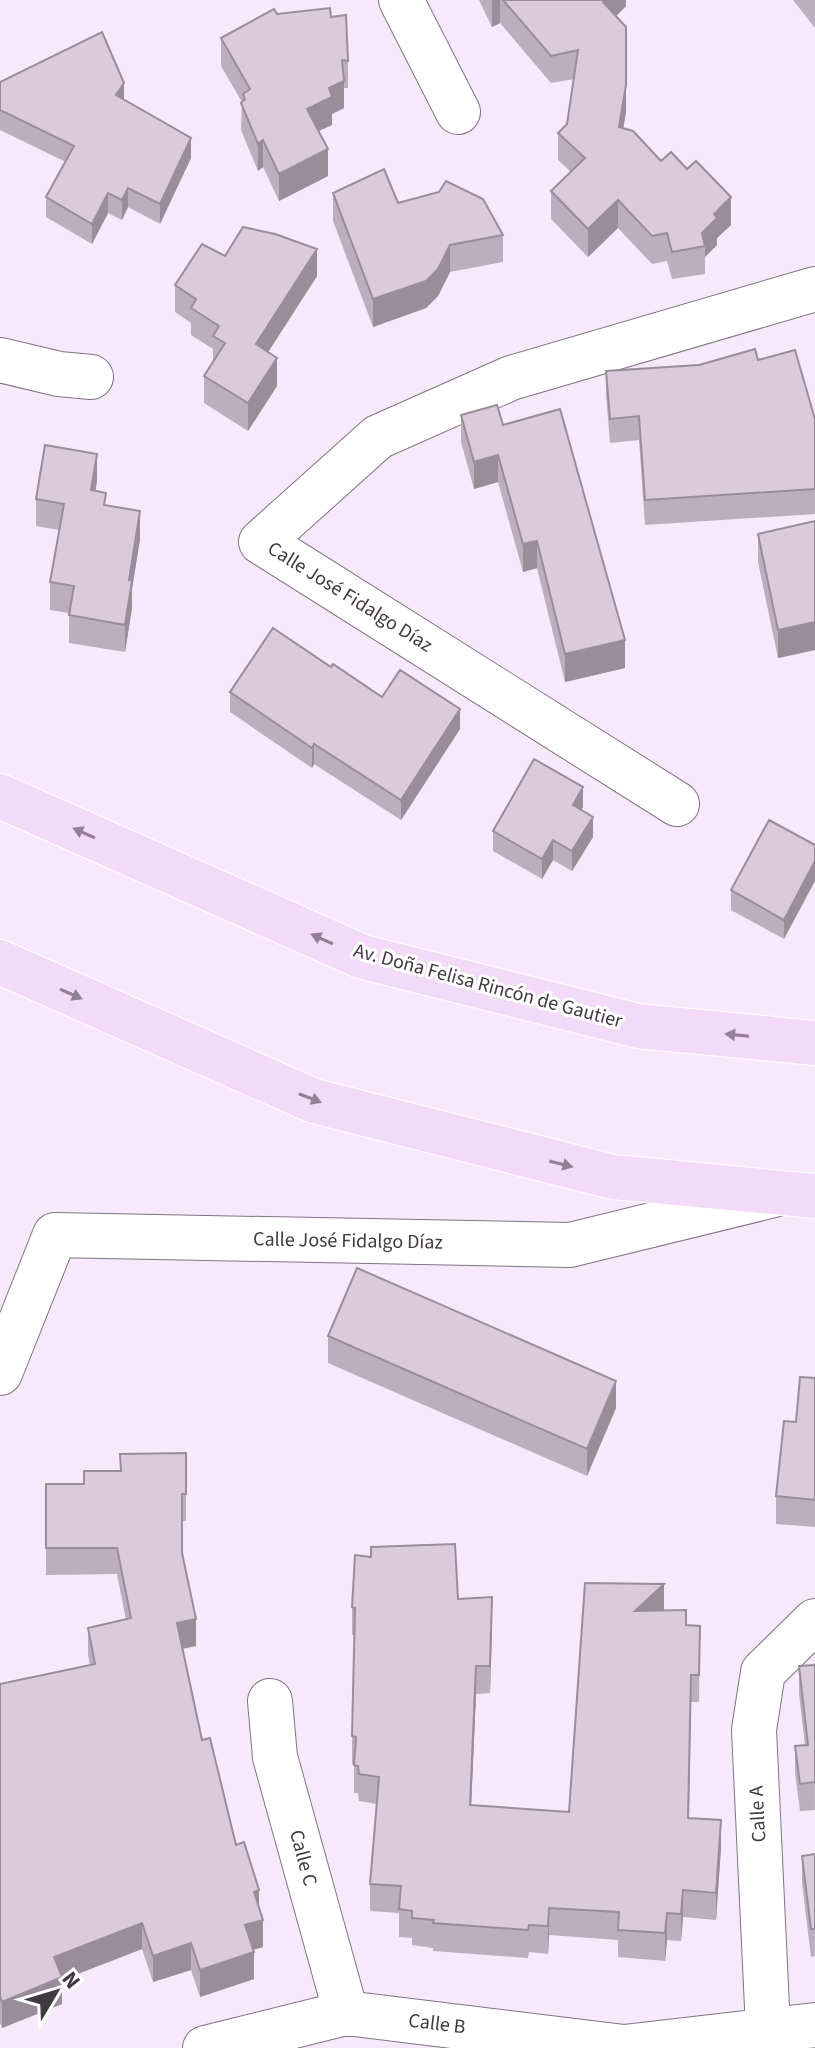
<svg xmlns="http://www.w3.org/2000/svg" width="815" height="2048" font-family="'Source Sans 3',sans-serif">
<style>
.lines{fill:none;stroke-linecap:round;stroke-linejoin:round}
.minor-casing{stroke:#817384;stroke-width:46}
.primary-casing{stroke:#fff;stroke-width:46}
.minor{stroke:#fff;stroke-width:44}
.primary{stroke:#f4daf9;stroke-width:44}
.wall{fill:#bbaebd}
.shaded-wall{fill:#998d9a}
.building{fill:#dacadc;stroke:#998d9a;stroke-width:2}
.oneway{fill:#918194}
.labels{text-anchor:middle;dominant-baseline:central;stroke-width:6;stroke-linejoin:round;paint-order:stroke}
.street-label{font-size:20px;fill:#403941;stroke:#fff}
</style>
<rect width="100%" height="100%" fill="#f8e8fb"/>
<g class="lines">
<defs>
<path id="minor" d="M401,0L458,112
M0,360L59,374L91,377
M677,804L261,542L378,437L511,378L815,289
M0,1373L55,1235L570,1245L774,1195
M270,1701L275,1757L346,2013
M768,2029L754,1730L763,1672L815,1621
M205,2048L346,2013L624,2047L815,2025"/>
<path id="primary" d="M0,796L363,957L638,1026L815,1043
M0,962L314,1101L613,1177L815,1196"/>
</defs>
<!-- minor casing -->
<use href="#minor" class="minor-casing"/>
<!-- primary casing -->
<use href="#primary" class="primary-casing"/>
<!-- minor -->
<use href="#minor" class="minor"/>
<!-- primary -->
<use href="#primary" class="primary"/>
</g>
<!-- wall -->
<path class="wall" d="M479,0H626V6L616,16L626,112L623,128L731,225L717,238V245L705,257V274L672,279L667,261L652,264L618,228L588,257L551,219V191L571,172L558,160V133L567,124L574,79L551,83L500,23L492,27Z
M793,0H815V28Z
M331,17L348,61V88H344V108L332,114V125L319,131L328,176L279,201L263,167L258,171L241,130L242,102L221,66V38Z
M0,82L124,99L191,158L160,224L128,207L122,220L108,213L92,244L46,217V197L66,162L0,130Z
M333,193L398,203L503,235V262L450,272L438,296L426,308L373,327L333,221Z
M225,256L317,276L268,352L277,386L248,431L204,403V376L213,362V349L191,335V323L175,312V285Z
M758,360L815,419V514L645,525L639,440L610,443L606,395V371Z
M461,415L503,425L625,668L565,682L537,568L523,572L498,482L474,489L461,442Z
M97,481L95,491L106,506L140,539L132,589V608L125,652L69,643V613L50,610V582L59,530L36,526V499Z
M815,521V650L778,658L758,562V534Z
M331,667L382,697L460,729L401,820L314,764L312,768L230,712V692Z
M583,807L581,810L593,837L572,871L553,860L542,879L493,851V831Z
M815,845L784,939L731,910V890Z
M328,1336L616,1408L587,1476L328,1363Z
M815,1378V1527L776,1524V1496L796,1422Z
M186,1453V1521H182V1553L196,1646L183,1648L202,1740L236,1845L259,1909L263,1947L253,1950L254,1979L200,1997L191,1970L153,1982L142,1949L62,1980V2004L2,2028L0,2023V1684L90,1665L88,1655V1628L126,1620L117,1574L46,1575V1484H84L120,1471Z
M458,1599L492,1624L490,1693L476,1694L471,1805L569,1812L664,1611L686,1625L700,1626L699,1702H691L689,1818L721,1848L716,1920L683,1917L681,1941L667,1940L665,1961L618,1957V1940L549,1935L548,1954L529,1952L528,1958L433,1951V1948L412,1945V1938L399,1937V1913L370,1911V1884L377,1804L359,1801L358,1793H354V1764H352V1736L355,1635H352V1607Z
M814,1647L815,1810L800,1811L795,1773V1746L805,1745L799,1694V1666L814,1665Z
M815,1854V1956L811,1957L802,1883V1856Z"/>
<!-- shaded-wall -->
<path class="shaded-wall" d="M492,0H500V23L492,27Z
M604,0H626V6L603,29V2Z
M344,81V108L332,114V125L307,136V109L329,88Z
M124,83V103L116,95Z
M626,85V112L619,154V127Z
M191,138V158L160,224V204Z
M263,140V167L258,171V144Z
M328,149V176L279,201V174Z
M128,188V207L122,220V200Z
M108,193V213L92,244V224Z
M731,197V225L717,238V245L705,257V246L702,233L714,214Z
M618,200V228L588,257V229Z
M450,245V272L438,296L426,308L373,327V299Z
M317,249V276L256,371V344Z
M277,358V386L248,431V403Z
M97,454V481L91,517V490Z
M498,455V482L474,489V462Z
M140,511V539L132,589V608L125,652V625L129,580Z
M537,541V568L523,572V544Z
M815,622V650L778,658V630Z
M625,640V668L565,682V654Z
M460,709V729L401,820V800Z
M314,744V764L312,768V748Z
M583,787V807L573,825V805Z
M593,817V837L572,871V851Z
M553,840V860L542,879V859Z
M815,861V881L784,939V920Z
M616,1381V1408L587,1476V1449Z
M664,1584V1611H635Z
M492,1597V1624L490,1693V1666Z
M196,1619V1646L177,1650V1623Z
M476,1666V1694L470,1833V1805Z
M721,1820V1848L716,1920V1893Z
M259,1890V1916L254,1892Z
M683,1890V1917L681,1941V1914Z
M549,1908V1935L548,1954V1926Z
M667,1913V1940L665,1961V1933Z
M263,1920V1947L245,1952V1925Z
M142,1923V1949L62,1980V2004L2,2028V2002L54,1957Z
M191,1943V1970L153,1982V1956Z
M254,1952V1979L200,1997V1970Z"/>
<!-- building -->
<path class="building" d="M503,0H604L603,2L626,27V85L619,127L633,131L661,161L671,152L687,169L696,161L731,197L714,214L717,218L702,233L705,246L672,252L667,233L652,236L618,200L588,229L551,191L585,158L558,133L567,124L578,50L551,56Z
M330,8L331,17L346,15L348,61L342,60L344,81L329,88L332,97L307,109L328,149L279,174L263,140L258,144L241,103L245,99L243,94L250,89L221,38L274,9L277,14Z
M102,32L124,83L116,95L191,138L160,204L128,188L122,200L108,193L92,224L46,197L74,146L0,110V82Z
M384,169L398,203L439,192L446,181L483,199L503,235L450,245L438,269L426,281L373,299L333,193Z
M243,227L275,234L317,249L256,344L277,358L248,403L204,376L225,343L213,336L219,326L191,308L196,299L175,285L202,244L225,256Z
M755,349L758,360L795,350L815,419V489L645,500L639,416L610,419L606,371L699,365Z
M497,405L503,425L560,409L625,640L565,654L537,541L523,544L498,455L474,462L461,415Z
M45,445L97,454L91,490L106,493L104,505L140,511L129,580L132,581L125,625L69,615L74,586L50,582L64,504L36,499Z
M815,521V622L778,630L758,534Z
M273,628L331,667L333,664L382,697L400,670L460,709L401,800L314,744L312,748L230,692Z
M534,759L583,787L573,805L593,817L572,851L553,840L542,859L493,831Z
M769,820L815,845V861L784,920L731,890Z
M357,1268L616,1381L587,1449L328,1336Z
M800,1377L815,1378V1500L776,1496L784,1421L796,1422Z
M186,1453V1494H182V1553L196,1619L177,1623L202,1740L210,1738L236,1845L244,1842L259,1890L254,1892L263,1920L245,1925L254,1952L200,1970L191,1943L153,1956L142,1923L54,1957L62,1977L2,2002L0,1996V1684L95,1664L88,1628L131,1618L117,1548H46V1484H84V1471H121L120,1454Z
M455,1544L458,1599L492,1597L490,1666H476L470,1805L569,1812L585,1583L664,1584L635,1611L686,1610V1625L700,1626L699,1675H691L688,1818L721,1820L716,1893L683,1890L681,1914L667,1913L665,1933L618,1930L619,1912L549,1908L548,1926L529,1925L528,1930L433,1923L434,1920L412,1918V1911L399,1909L401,1886L370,1884L379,1777L359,1774L358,1766L354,1765L356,1737L352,1736L355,1608L352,1607L355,1555L371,1557V1547Z
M815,1665V1782L800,1784L795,1746L808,1745L799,1666Z
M815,1854V1929H811L802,1856Z"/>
<!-- one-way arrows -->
<defs><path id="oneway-solid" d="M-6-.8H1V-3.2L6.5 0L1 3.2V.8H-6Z" transform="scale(2)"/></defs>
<g class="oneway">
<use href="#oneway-solid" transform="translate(84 833) rotate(-156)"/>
<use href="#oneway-solid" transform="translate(322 939) rotate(-156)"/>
<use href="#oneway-solid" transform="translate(71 994) rotate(24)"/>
<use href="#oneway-solid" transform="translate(737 1035) rotate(-174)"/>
<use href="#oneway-solid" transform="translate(310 1098) rotate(21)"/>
<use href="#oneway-solid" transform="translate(561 1164) rotate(14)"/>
</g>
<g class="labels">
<!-- street labels -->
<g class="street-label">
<text transform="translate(350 597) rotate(32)">Calle José Fidalgo Díaz</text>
<text transform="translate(488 986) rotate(15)">Av. Doña Felisa Rincón de Gautier</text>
<text transform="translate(348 1241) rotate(1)">Calle José Fidalgo Díaz</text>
<text transform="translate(758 1814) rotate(-93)">Calle A</text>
<text transform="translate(303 1858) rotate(75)">Calle C</text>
<text transform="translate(437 2024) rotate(7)">Calle B</text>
</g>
</g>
<!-- north arrow -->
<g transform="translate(56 1992) rotate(52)" stroke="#ffffff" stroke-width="6" paint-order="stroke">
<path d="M0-6L14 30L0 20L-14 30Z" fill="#403941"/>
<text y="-12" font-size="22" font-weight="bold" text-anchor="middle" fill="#403941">N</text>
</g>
</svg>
